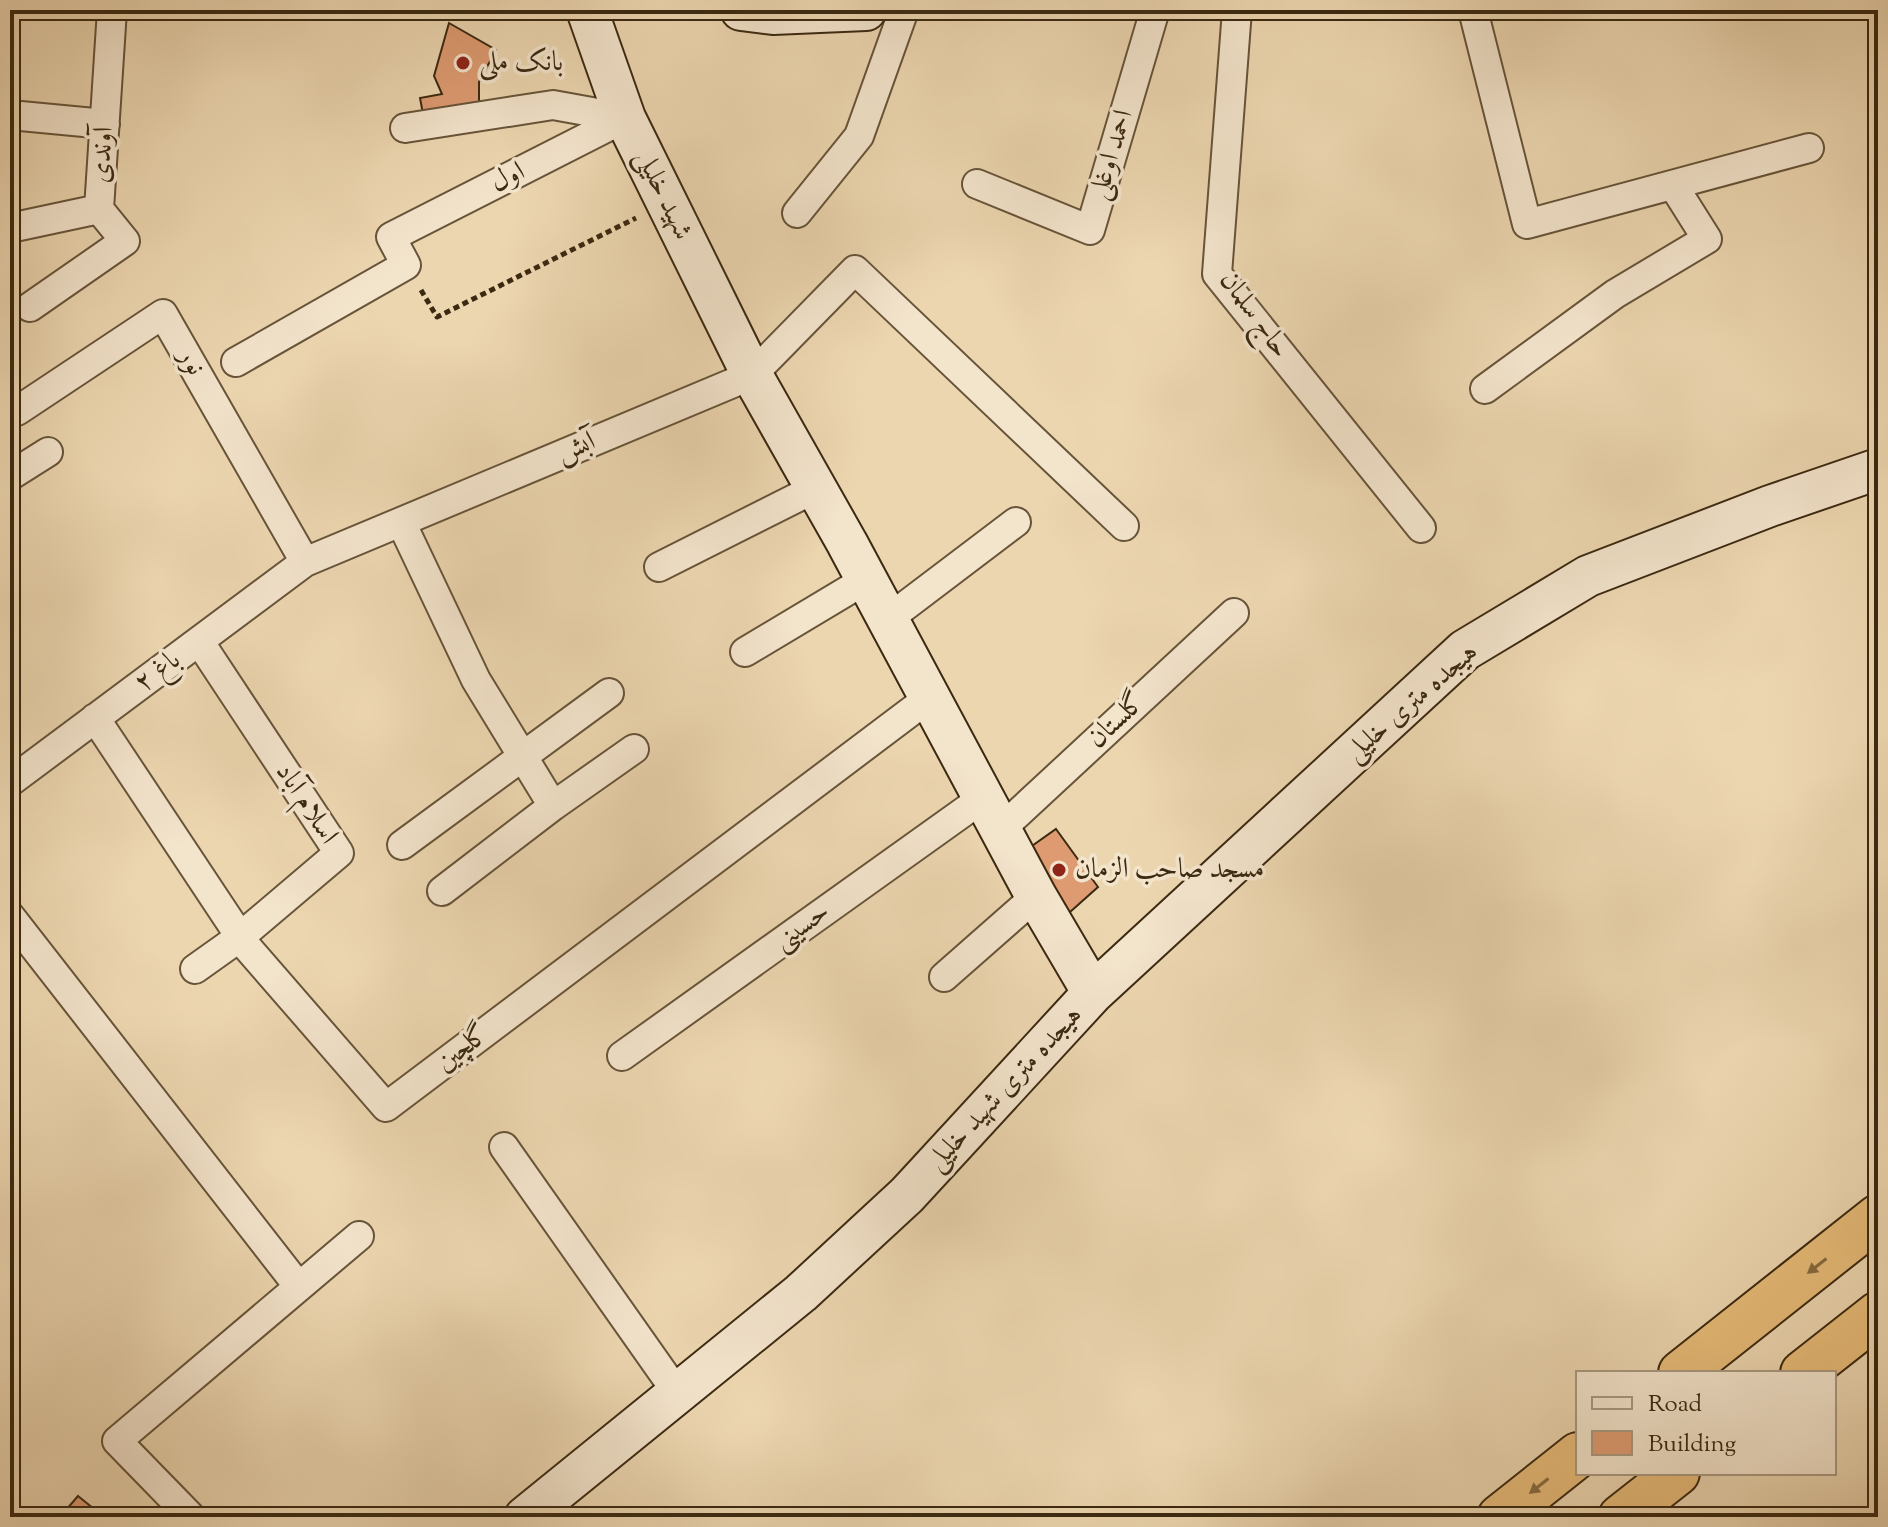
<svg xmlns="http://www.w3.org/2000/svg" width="1888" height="1527" font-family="'Sorts Mill Goudy',Amiri,serif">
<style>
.building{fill:#de9b72;stroke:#3b2911;stroke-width:2}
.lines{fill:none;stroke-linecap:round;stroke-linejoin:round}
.minor-casing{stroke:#675439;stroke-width:32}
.secondary-casing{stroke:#3b2911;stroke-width:44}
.trunk-casing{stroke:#3b2911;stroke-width:48}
.path{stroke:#3b2911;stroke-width:5;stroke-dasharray:6 4;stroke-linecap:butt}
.minor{stroke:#f3e4cc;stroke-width:28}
.secondary{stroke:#f3e4cc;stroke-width:40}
.trunk{stroke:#e6bb78;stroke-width:44}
.oneway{fill:#886b3f}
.poi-dot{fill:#8f2418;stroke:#f3e4cc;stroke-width:3}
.labels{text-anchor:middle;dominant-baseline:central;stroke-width:7;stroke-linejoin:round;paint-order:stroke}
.poi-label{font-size:28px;fill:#3b2911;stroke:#f3e4cc;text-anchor:start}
.street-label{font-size:28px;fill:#3b2911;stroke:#f3e4cc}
</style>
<rect width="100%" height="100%" fill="#ecd6b0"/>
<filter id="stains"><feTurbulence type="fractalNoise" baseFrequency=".0025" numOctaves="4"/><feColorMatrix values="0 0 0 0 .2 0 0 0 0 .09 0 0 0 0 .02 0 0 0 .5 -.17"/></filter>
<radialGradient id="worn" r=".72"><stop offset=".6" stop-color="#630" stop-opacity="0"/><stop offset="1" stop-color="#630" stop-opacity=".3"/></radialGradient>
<!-- building -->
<path class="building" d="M449,23L496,50L479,82V113L423,114L420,98L442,94L434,76Z
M1056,829L1098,887L1060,921L1022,853Z
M78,1496L104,1517H60Z"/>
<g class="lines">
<defs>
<path id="minor" d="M1237,10L1217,274L1421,528
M1473,10L1527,224L1809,148
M10,115L105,124
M405,128L553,105L625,118
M977,184L1090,230L1155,10
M797,213L859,136L904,10
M10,228L99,209L112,10
M30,307L125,241L99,209
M236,362L406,265L391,237L625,118
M1485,389L1615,294L1707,239L1673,185
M17,411L163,314L305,562
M10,476L48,452
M401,522L476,680L553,806
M659,567L816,488
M888,619L1016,522
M745,652L867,579
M95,718L247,947L386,1107L930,697
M10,782L305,562L752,375L855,270L1124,526
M1000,830L1234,613
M402,845L609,693
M442,891L553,806L634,749
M10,916L299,1287
M195,969L240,937L339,853L199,641
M944,977L1036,896
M622,1056L983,798
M504,1147L678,1394
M191,1517L117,1441L359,1236"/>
<path id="secondary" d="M587,10L625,118L752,375L847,543L1036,896L1093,993
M741,10L773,14L866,10
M525,1517L801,1293L907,1195L1093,993L1465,650L1588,576L1770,506L1878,469"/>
<path id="trunk" d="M1681,1373L1878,1217
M1803,1373L1878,1314
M1500,1517L1578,1455
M1621,1517L1677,1473"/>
</defs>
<!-- minor casing -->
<use href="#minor" class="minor-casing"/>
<!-- secondary casing -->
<use href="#secondary" class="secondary-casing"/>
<!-- trunk casing -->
<use href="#trunk" class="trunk-casing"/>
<!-- path -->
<path class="path" d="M421,290L437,317L636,218"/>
<!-- minor -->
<use href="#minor" class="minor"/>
<!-- secondary -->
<use href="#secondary" class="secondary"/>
<!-- trunk -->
<use href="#trunk" class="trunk"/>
</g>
<!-- one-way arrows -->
<defs><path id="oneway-solid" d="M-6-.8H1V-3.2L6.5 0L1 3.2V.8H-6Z" transform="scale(2)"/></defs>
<g class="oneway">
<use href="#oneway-solid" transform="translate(1817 1266) rotate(142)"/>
<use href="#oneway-solid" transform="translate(1539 1486) rotate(142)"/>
</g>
<!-- markers -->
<g class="poi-dot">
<circle cx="463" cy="63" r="8"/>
<circle cx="1059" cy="870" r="8"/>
</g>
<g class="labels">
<!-- poi labels -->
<g class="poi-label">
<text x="479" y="63">بانک ملی</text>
<text x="1075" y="870">مسجد صاحب الزمان</text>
</g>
<!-- street labels -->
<g class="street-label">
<text transform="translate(103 155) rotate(-86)">آوندی</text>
<text transform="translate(1112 155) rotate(-73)">احمد اوغلی</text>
<text transform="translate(508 178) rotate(-27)">اول</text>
<text transform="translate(663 195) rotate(64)">شهید خلیلی</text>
<text transform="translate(1254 315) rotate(54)">حاج سلمان</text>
<text transform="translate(191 362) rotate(60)">نور</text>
<text transform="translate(576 448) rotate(-23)">آبش</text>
<text transform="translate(158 672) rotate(-37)">باغ ۲</text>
<text transform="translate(1412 703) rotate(-41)">هیجده متری خلیلی</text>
<text transform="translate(1117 721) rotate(-43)">گلستان</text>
<text transform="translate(306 804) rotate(57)">اسلام آباد</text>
<text transform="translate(802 927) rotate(-36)">حسینی</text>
<text transform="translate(463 1049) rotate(-37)">گلچین</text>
<text transform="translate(1005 1089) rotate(-47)">هیجده متری شهید خلیلی</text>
</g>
</g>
<!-- margin -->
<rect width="1888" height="1527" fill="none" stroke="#ecd6b0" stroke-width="40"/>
<rect x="12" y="12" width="1864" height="1503" fill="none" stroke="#3b2911" stroke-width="4"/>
<rect x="20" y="20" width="1848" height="1487" fill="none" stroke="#3b2911" stroke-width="2"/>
<!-- legend -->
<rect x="1576" y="1371" width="260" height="104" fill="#f3e4cc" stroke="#a99981" stroke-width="2"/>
<rect x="1592" y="1397" width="40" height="12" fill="#f3e4cc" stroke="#a99981" stroke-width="2"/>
<text x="1648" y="1411" font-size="24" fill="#3b2911">Road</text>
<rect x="1592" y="1431" width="40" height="24" fill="#de9b72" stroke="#a99981" stroke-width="2"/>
<text x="1648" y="1451" font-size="24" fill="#3b2911">Building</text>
<rect width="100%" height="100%" filter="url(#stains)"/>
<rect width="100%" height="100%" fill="url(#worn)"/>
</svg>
